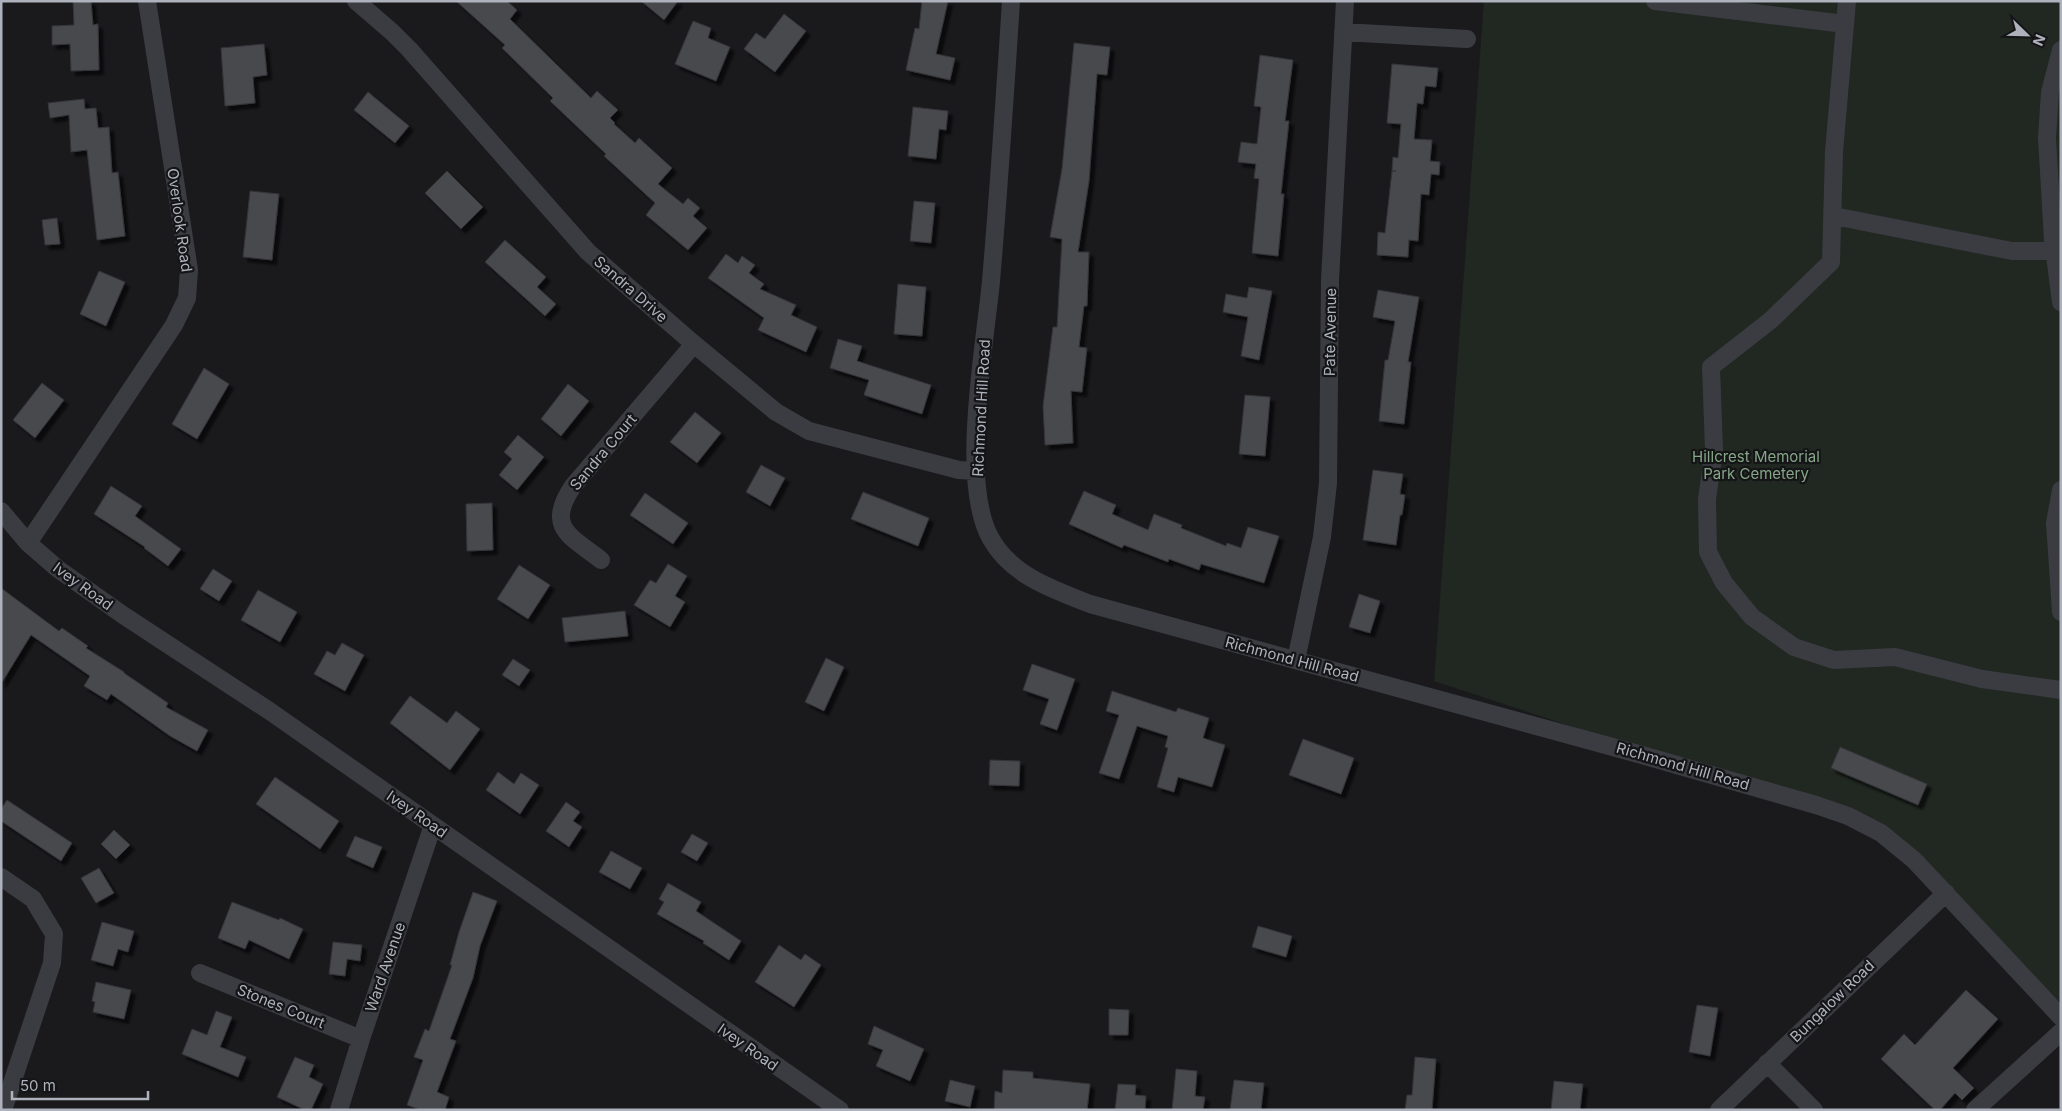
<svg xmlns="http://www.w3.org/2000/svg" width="2062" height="1111" font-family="Inter,sans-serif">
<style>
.green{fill:#202821}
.building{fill:#47484d;stroke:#343439;filter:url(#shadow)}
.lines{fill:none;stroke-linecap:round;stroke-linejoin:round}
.minor{stroke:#3b3c42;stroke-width:18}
.labels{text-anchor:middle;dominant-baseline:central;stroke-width:4.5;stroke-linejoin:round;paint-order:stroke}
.street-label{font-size:15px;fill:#adb2bc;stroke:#151518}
.park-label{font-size:15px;fill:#85a687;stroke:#151518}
</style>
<defs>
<filter id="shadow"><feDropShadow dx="4.5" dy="4.5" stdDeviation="1" flood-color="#0009"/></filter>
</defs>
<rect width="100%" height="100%" fill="#1a1a1d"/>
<!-- green -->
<path class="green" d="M1484,1H2061V1015L1897,845L1768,791L1434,681Z"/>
<!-- building -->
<path class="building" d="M73,1H91L93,25L98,24L99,70L71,71L70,44L52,45V26L74,25Z
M456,1H507L517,10L510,19L555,63L591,98L597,91L618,110L610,118L615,123L614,124L635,143L639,138L672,168L658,184L683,204L688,198L700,208L693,216L707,228L688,250L646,215L655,203L604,156L606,154L550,101L553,98L502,48L505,45Z
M641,1H678L664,20Z
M922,1H948L936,54L955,58L950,80L906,70L915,28L919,29Z
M784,14L806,31L775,72L744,49L756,33L765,39Z
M693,21L711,28L708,38L730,47L716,81L675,64Z
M1074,43L1110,47L1107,75L1097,74L1089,181L1078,252H1089L1087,306H1084L1079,347L1087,348L1082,392L1071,391L1073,443L1045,445L1043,406L1053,327H1057L1062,239L1050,237L1062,169Z
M264,44L267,75L253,77L255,103L225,106L221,48Z
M1260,55L1293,60L1285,121H1289L1281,194H1284L1278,256L1252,253L1259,179L1254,178L1256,164L1238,162L1241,142L1257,144L1261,107L1254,106Z
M1392,64L1438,68L1436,87L1425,86L1423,104L1417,103L1414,139L1432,140L1430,161L1440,162L1439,175L1431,174L1429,195L1421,194L1418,241L1409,240L1408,257L1377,255L1378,232L1385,233L1392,171H1396H1392L1393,157L1398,158L1401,124L1387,123Z
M368,92L409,126L395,143L354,110Z
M84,99L85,109L96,108L98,128L109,127L112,173L118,172L125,236L97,240L87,150L71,152L69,115L50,118L48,103Z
M913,107L948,111L946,130L939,129L936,159L908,156Z
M447,171L483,207L461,229L425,193Z
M250,191L279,194L272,260L243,257Z
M914,201L935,203L931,243L910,241Z
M57,218L60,244L45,245L42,220Z
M505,240L546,277L537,287L556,304L545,316L485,262Z
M726,254L738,263L742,256L755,265L749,273L764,284L760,289L796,305L791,315L817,327L806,352L758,330L764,318L708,278Z
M99,271L125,282L106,326L80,314Z
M898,284L926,287L922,336L894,334Z
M1249,287L1272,291L1259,360L1241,356L1248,317L1223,312L1226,294L1247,298Z
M1378,290L1419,297L1408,362H1411L1404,424L1379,421L1385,360H1388L1395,321L1373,317Z
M838,339L862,346L857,361L931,385L922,414L864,395L869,380L830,368Z
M204,368L229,384L197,439L172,424Z
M42,383L64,400L35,438L13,420Z
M568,384L589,401L561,436L541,419Z
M1245,395L1270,397L1265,456L1239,454Z
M695,412L721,433L697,463L670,442Z
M518,435L544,457L517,490L499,475L512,459L504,452Z
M761,465L785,478L770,506L746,492Z
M1373,470L1403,474L1400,494L1405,495L1402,515H1400L1396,545L1363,540Z
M111,486L142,506L135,516L181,549L168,566L144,548L145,547L94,514Z
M1084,491L1116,505L1112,514L1148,530L1154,514L1182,525L1181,528L1226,546L1227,543L1241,548L1248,527L1279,536L1264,583L1201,564L1199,570L1169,559L1168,562L1124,545L1122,548L1069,524Z
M863,492L929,518L918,546L851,519Z
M645,493L688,523L673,544L630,515Z
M492,503L493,550L467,551L466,504Z
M668,564L687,576L675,596L685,602L670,627L634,605L650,580L656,583Z
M519,565L550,585L528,619L497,599Z
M213,569L232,581L219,601L200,589Z
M1,588L59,631L62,628L88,646L86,648L124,672V673L168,703L166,707L208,730L197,751L170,736L111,694L107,700L84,686L90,676L31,635L1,684Z
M258,590L297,612L280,642L241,620Z
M1359,594L1380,601L1370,633L1349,627Z
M625,611L628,636L565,642L562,618Z
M342,643L364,655L345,691L314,674L327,651L335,655Z
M826,658L844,667L824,711L805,702Z
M513,659L530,670L519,686L502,675Z
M1032,664L1075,679L1057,730L1040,724L1049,699L1023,690Z
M1112,691L1176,712L1178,708L1209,718L1203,738L1225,745L1212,787L1178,777L1174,792L1157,787L1168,748L1165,747L1168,736L1137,726L1119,779L1099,773L1119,715L1106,711Z
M410,696L447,723L456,711L480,729L450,770L390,723Z
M1303,739L1354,758L1341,794L1289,775Z
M1840,747L1927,784L1918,805L1831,768Z
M990,760L1020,761L1019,786L989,785Z
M498,772L514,784L521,773L539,785L520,814L486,790Z
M275,777L339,821L320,849L256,804Z
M7,800L72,843L61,861L1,821V809Z
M566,802L580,812L573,821L582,827L569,847L546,831Z
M114,830L130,845L116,859L101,844Z
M692,834L708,843L697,861L681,852Z
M355,836L382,847L373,868L346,856Z
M611,851L642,868L630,889L599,872Z
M99,868L114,893L96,903L81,878Z
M668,883L701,902L696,911L741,941L729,960L703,943L704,941L657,914L664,902L659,899Z
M473,892L497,901L480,946L473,978L450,1039L456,1041L437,1092L449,1097L445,1110H421L407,1105L423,1060L414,1057L425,1029L429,1031L452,965H450L459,932Z
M232,902L279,920L280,918L303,929L289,959L249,940L245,949L218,938Z
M102,922L134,931L128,952L118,949L113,966L91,960Z
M1258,926L1292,936L1286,957L1252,947Z
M333,942L362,945L360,961L347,959L345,976L329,974Z
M779,945L801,960L805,954L821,965L794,1007L755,982Z
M96,982L131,990L124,1019L93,1012L95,1002L92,1001Z
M1966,990L1998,1019L1953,1068L1974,1088L1962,1100L1955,1093L1940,1110H1935L1881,1059L1904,1034L1915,1045Z
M1697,1005L1718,1008L1710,1056L1689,1052Z
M1109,1009L1129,1010L1128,1035H1109Z
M216,1011L232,1017L220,1047L246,1057L238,1077L182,1054L192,1029L207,1035Z
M874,1026L924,1049L910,1081L876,1066L883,1050L868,1044Z
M295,1057L314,1065L309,1077L323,1084L311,1110H305L277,1097Z
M1415,1057L1436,1059L1432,1110H1405L1407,1095H1412Z
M1176,1069L1197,1071L1195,1096L1205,1097L1203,1110H1172Z
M1003,1070L1033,1072V1078L1090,1084L1087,1110H994L995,1091L1002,1093Z
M950,1080L975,1086L970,1107L945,1101Z
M1234,1080L1264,1083L1261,1110H1230Z
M1554,1081L1583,1084L1580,1110H1551Z
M1118,1084L1136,1085L1135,1095L1146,1096L1145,1110H1115Z"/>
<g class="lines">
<!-- minor -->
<path class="minor" d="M356,1L392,32L409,49L588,252L694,344L776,412L809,431L959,470L975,471
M1011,1C1005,94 999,188 991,281C985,345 959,484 991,539C1012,576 1052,589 1090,604L1642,755L1816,805L1848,816L1881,833L1914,860L2061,1017
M1655,1L1845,24
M1847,1L1834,152L1831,262L1771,320L1711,367L1714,450L1707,499L1708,552L1724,583L1752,617L1794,647L1834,660L1895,657L1982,679L2061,690
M1343,32L1467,39
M2061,50L2050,92L2047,138L2053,240L2061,302
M1834,216L2012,251H2055
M2061,490L2055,523L2061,612
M1,511L28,543L58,569L123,615L271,712L840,1110
M28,543L174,325L187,298L189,270L147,1
M601,560C570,536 545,527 573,486L694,344
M1296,660L1322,537L1328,483L1330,280L1345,1
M1,877L33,899L54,934L52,963L3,1110
M200,973L361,1039
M1767,1063L1814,1110
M339,1110L361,1039L433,825
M1719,1110L1946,893
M1975,1110L2061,1032"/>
</g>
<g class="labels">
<!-- street labels -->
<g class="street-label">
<text transform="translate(180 220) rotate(82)">Overlook Road</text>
<text transform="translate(631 289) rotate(41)">Sandra Drive</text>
<text transform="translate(1330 332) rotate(-89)">Pate Avenue</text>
<text transform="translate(981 408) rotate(-87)">Richmond Hill Road</text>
<text transform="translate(603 452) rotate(-50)">Sandra Court</text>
<text transform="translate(83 586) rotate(36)">Ivey Road</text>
<text transform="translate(1292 659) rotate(15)">Richmond Hill Road</text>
<text transform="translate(1683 766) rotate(16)">Richmond Hill Road</text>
<text transform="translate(417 814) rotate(35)">Ivey Road</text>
<text transform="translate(385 967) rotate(-71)">Ward Avenue</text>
<text transform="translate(1832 1001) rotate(-44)">Bungalow Road</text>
<text transform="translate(281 1006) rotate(22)">Stones Court</text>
<text transform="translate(748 1047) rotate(35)">Ivey Road</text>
</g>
<!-- park labels -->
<g class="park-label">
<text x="1756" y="456">Hillcrest Memorial<tspan x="1756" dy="17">Park Cemetery</tspan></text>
</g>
</g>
<!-- border -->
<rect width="2062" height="1111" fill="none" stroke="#adb2bc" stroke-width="5"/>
<!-- north arrow -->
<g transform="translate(2027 35) rotate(113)" stroke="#151518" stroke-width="4" paint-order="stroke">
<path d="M0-4L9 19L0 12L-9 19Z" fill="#adb2bc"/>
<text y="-8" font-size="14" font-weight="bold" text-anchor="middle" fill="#adb2bc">N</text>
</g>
<!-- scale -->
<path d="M12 1091v8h136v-8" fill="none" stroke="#adb2bc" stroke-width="2.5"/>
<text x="20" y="1091" font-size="15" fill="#adb2bc" stroke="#151518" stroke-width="4" paint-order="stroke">50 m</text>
</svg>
